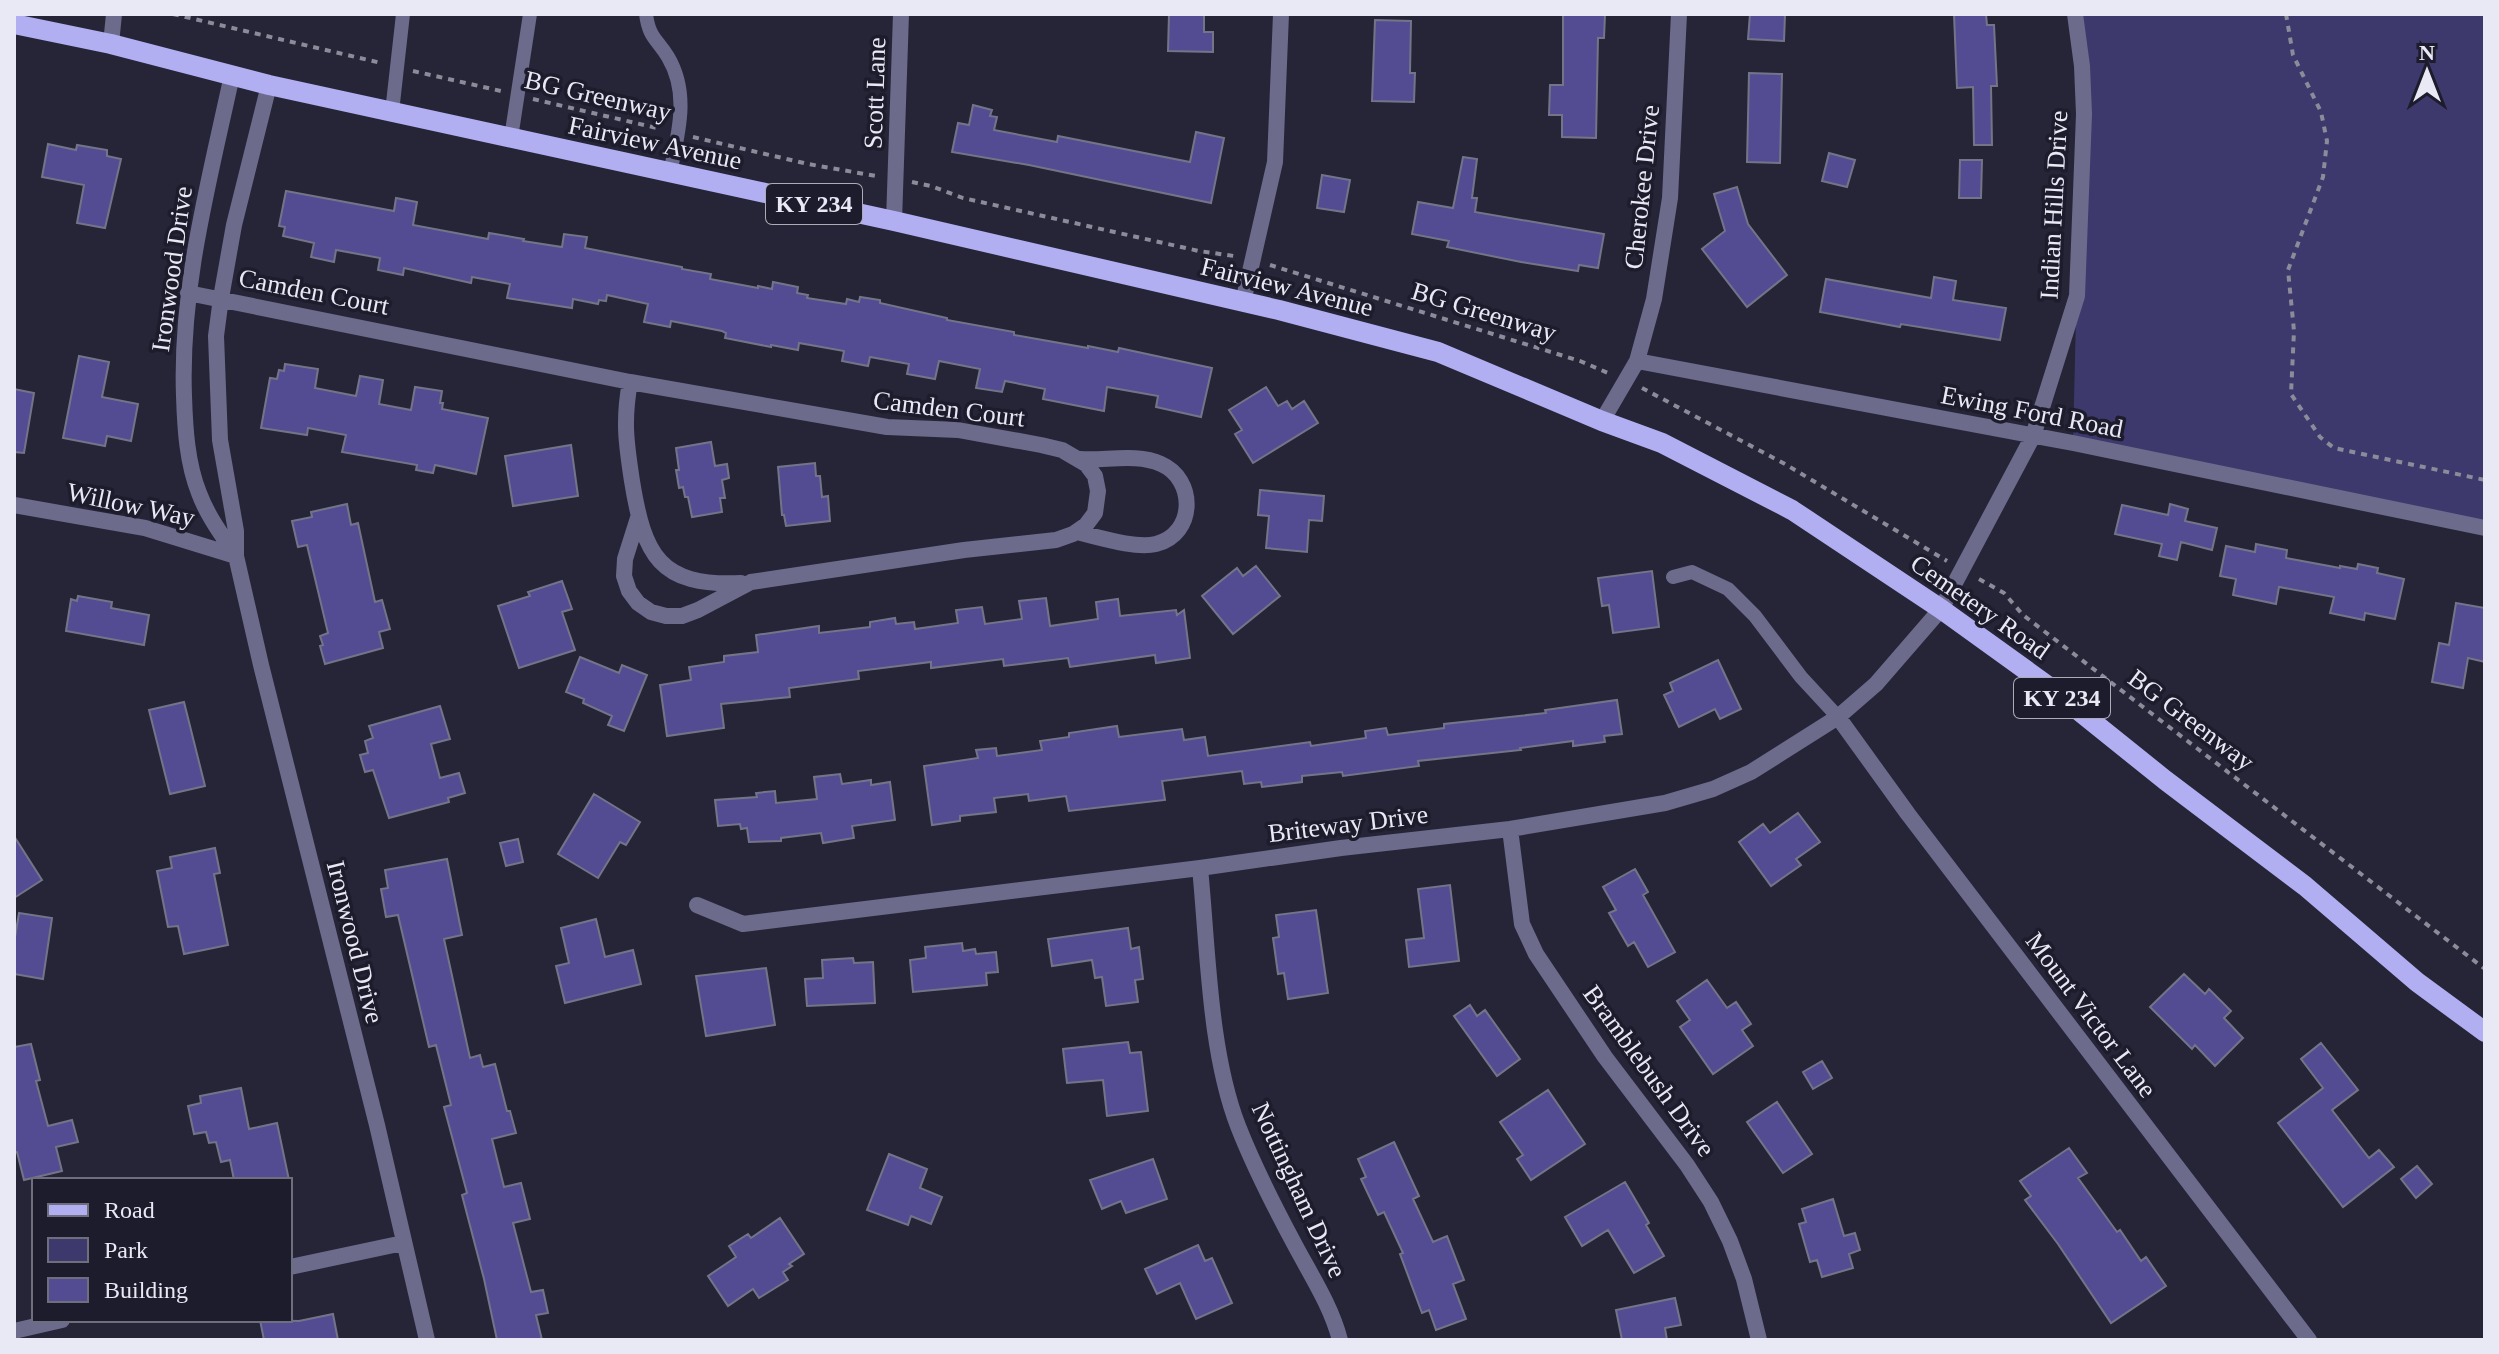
<svg xmlns="http://www.w3.org/2000/svg" width="2499" height="1354" font-family="'Times New Roman',serif">
<style>
.green{fill:#3e396d}
.building{fill:#534c93;stroke:#747489;stroke-width:2}
.lines{fill:none;stroke-linecap:round;stroke-linejoin:round}
.path{stroke:#8c8b9a;stroke-width:4;stroke-dasharray:6 6;stroke-linecap:butt}
.service{stroke:#6c6b8c;stroke-width:14}
.minor{stroke:#6c6b8c;stroke-width:16}
.primary{stroke:#b1aef1;stroke-width:20}
.labels{text-anchor:middle;dominant-baseline:central;stroke-width:7;stroke-linejoin:round;paint-order:stroke}
.shield{fill:#1d1c2d;stroke:#acacb9;stroke-width:2}
.shield-label{font-size:24px;font-weight:bold;fill:#e9e9f5}
.street-label{font-size:26px;fill:#e9e9f5;stroke:#1d1c2d}
</style>
<rect width="100%" height="100%" fill="#262537"/>
<!-- green -->
<path class="green" d="M2074,14H2485V528L2073,443L2082,66Z"/>
<!-- building -->
<path class="building" d="M1169,14H1204V32H1213V52L1168,51Z
M1563,14H1605L1604,38H1598L1596,138L1562,137V115H1549L1550,85H1563Z
M1750,14H1785L1784,41L1748,39Z
M1954,14H1986L1987,25H1994L1997,86H1991L1992,145H1974L1973,87L1957,88Z
M1375,20L1411,21L1410,73H1415L1414,102L1372,101Z
M1749,73L1782,74L1780,163L1747,162Z
M973,105L992,110L990,116L997,117L994,130L1057,142L1058,136L1190,162L1196,132L1224,138L1211,203L1029,165L952,152L958,123L969,125Z
M48,144L76,150L77,145L107,150V156L121,159L105,228L77,223L84,185L42,177Z
M1829,153L1855,160L1847,187L1822,181Z
M1463,157L1477,159L1472,198H1477L1475,212L1604,234L1598,268L1579,265L1578,271L1521,262L1447,247L1449,241L1412,234L1418,202L1453,208Z
M1960,160H1982L1981,198H1959Z
M1322,175L1350,180L1344,212L1317,208Z
M1737,187L1748,224L1787,275L1747,307L1702,249L1725,231L1714,194Z
M286,191L394,211L396,198L417,202L413,225L488,239L489,233L524,239L523,241L562,247L564,234L587,237L585,248L682,267V269L711,274L710,279L758,288V286L772,289L773,282L798,287L797,293L808,295L807,298L846,304L847,299L859,302L860,297L880,300V303L947,318V320L1014,332V335L1088,348V346L1118,352L1119,348L1212,368L1201,417L1156,407L1158,396L1107,387L1104,411L1043,399L1045,389L1005,381L1002,392L976,388L980,369L939,361L935,379L907,374L909,364L870,357L868,366L842,361L844,351L799,343L798,350L771,345V347L725,338L726,333L722,331L671,321L670,327L644,322L648,304L607,295L606,301L599,300L598,304L573,299L572,308L507,298L510,284L472,277L471,283L404,268L403,275L378,270L380,258L336,250L334,262L311,257L314,243L283,236L285,227L279,226Z
M1934,277L1956,281L1953,300L2006,308L2000,340L1901,324L1900,327L1820,312L1826,279L1931,298Z
M79,356L109,362L102,397L138,404L131,441L107,436L105,446L63,438Z
M285,364L318,369L315,388L356,396L360,376L383,380L379,404L411,410L415,387L442,391L440,403H443L442,409L488,418L476,474L435,465L433,473L416,470L417,465L342,452L346,435L308,428L307,435L261,428L270,378L277,379L279,370L284,371Z
M1266,387L1278,406L1287,401L1292,409L1304,401L1318,423L1253,463L1235,434L1242,430L1229,410Z
M14,389L34,393L24,453L14,452Z
M711,442L715,466L727,464L729,478L722,480L725,498H720L722,512L692,517L688,497H685L683,487L679,488L676,470H679L676,448Z
M571,445L578,496L513,506L505,456Z
M815,463L816,476H820L822,497L828,496L830,521L786,526L784,515H782L778,467Z
M1260,490L1324,496L1322,521L1309,520L1307,552L1266,548L1269,516L1258,515Z
M347,504L351,525L358,523L375,602L382,600L390,629L379,632L383,648L325,664L320,646L323,645L320,636L328,633L307,545L298,547L292,521L312,517L311,512Z
M2170,504L2188,509L2185,521L2217,528L2212,550L2181,542L2177,560L2159,556L2162,544L2115,534L2122,505L2168,515Z
M2256,544L2287,550L2286,558L2340,568V566L2357,569L2358,564L2378,568L2377,573L2404,579L2395,619L2365,613L2364,620L2330,613L2334,597L2279,587L2276,604L2233,595L2236,579L2220,576L2226,546L2255,552Z
M1256,566L1280,596L1233,634L1202,596L1237,568L1243,576Z
M1652,571L1659,627L1613,633L1609,605L1602,606L1598,578Z
M562,581L572,609L562,612L575,650L519,668L498,606L530,596L528,592Z
M78,596L112,602L111,608L149,615L144,645L66,631L71,599L77,601Z
M1046,598L1050,626L1098,619L1096,602L1118,599L1120,616L1176,610L1177,615L1184,610L1190,658L1156,663L1155,655L1070,667L1068,658L1004,666L1003,659L931,668V662L858,671L859,679L789,688L790,697L721,704L724,728L667,736L660,685L691,680L689,667L724,662V656L758,652L756,635L819,626V633L870,627V622L895,618L896,624L914,622L915,629L958,623L956,610L982,607L985,624L1022,619L1019,601Z
M2456,603L2485,608V662L2468,658L2463,688L2432,682L2439,643L2449,645Z
M580,657L619,673L622,665L647,675L624,731L608,725L612,716L583,703L584,699L566,692Z
M1718,660L1741,709L1720,719L1715,709L1679,727L1664,695L1673,691L1670,683Z
M1617,700L1622,734L1604,736L1605,742L1573,746V741L1520,748L1521,750L1418,761L1419,766L1343,776L1342,772L1302,776V782L1262,787L1261,782L1244,784L1242,771L1162,781L1165,800L1069,811L1066,796L1029,801L1028,794L994,798L996,812L960,816V821L932,825L924,766L978,758L976,750L996,748L997,756L1042,750L1040,741L1069,737V733L1117,726L1119,737L1182,729L1184,740L1205,737L1208,756L1310,742L1311,746L1366,738L1365,731L1386,728L1388,735L1444,728V724L1546,713L1545,710Z
M184,702L205,786L170,794L149,710Z
M440,706L450,739L431,744L440,778L459,773L465,793L448,798L449,802L389,818L373,770L365,772L360,755L368,753L365,741L373,738L369,726Z
M840,774L842,784L871,780V785L890,782L895,820L852,826L854,838L823,843L821,833L781,838V841L749,842L747,828L741,829L740,824L718,826L715,800L757,797L756,793L775,791L776,803L817,799L814,777Z
M594,794L640,822L626,845L620,842L598,878L558,854Z
M1798,813L1820,842L1796,859L1801,865L1771,886L1739,842L1763,824L1770,833Z
M14,836L42,880L14,898Z
M518,839L523,862L506,866L500,843Z
M215,848L220,873L214,874L228,945L184,954L178,926L168,927L157,871L172,868L170,857Z
M447,859L462,935L444,939L470,1058L480,1055L483,1067L495,1064L507,1111H510L516,1133L492,1139L504,1187L521,1183L530,1219L513,1223L531,1292L543,1290L548,1313L536,1315L542,1340H497L484,1279L462,1195L467,1193L444,1107L451,1105L436,1045L429,1047L398,915L386,917L381,889L388,888L385,870Z
M1635,869L1648,892L1643,895L1675,952L1648,967L1634,942L1628,946L1609,913L1616,910L1603,887Z
M1450,885L1459,961L1409,967L1406,940L1424,938L1418,889Z
M1316,910L1328,993L1288,999L1284,973L1278,974L1273,938L1279,937L1276,915Z
M19,913L52,918L43,979L14,974V943Z
M596,919L605,957L633,950L641,984L565,1003L556,966L569,963L561,928Z
M1128,928L1131,949L1139,947L1143,979L1135,980L1138,1002L1106,1006L1102,977L1095,978L1092,960L1052,966L1048,939Z
M962,943L963,951L975,949L976,954L996,952L998,972L986,973L987,985L913,992L910,960L926,958L925,947Z
M853,958L854,963L873,962L875,1003L807,1006L805,979L823,978L822,960Z
M766,968L775,1025L706,1036L696,976Z
M2184,974L2205,994L2209,989L2231,1011L2224,1018L2243,1038L2215,1066L2195,1045L2192,1049L2150,1007Z
M1707,980L1727,1008L1736,1002L1751,1024L1742,1030L1753,1046L1713,1074L1680,1027L1690,1020L1677,1001Z
M1470,1005L1477,1016L1485,1010L1520,1059L1497,1076L1454,1016Z
M1128,1042L1130,1053L1141,1052L1148,1111L1107,1116L1103,1080L1067,1083L1063,1049Z
M2321,1043L2358,1090L2332,1110L2369,1158L2379,1150L2394,1167L2343,1207L2278,1123L2323,1088L2301,1059Z
M31,1044L40,1080L36,1081L48,1126L72,1120L78,1142L56,1147L62,1171L24,1180L17,1152L14,1153V1047Z
M1822,1061L1832,1078L1813,1089L1803,1072Z
M241,1088L249,1129L277,1123L289,1180H234L230,1160L221,1162L216,1142L209,1143L206,1132L194,1134L188,1106L201,1103L200,1096Z
M1548,1090L1585,1144L1531,1180L1517,1159L1523,1155L1500,1122Z
M1777,1102L1812,1154L1783,1173L1747,1122Z
M1394,1142L1419,1196L1413,1199L1433,1242L1447,1236L1464,1280L1453,1284L1466,1319L1436,1330L1429,1310L1422,1313L1400,1254L1403,1253L1384,1212L1378,1215L1361,1179L1366,1177L1358,1159Z
M2069,1148L2087,1173L2078,1178L2117,1232L2120,1230L2141,1261L2146,1257L2166,1286L2111,1323L2058,1244L2025,1200L2031,1196L2020,1181Z
M889,1154L927,1169L920,1188L942,1197L931,1224L911,1216L908,1225L867,1210Z
M1153,1159L1167,1199L1126,1213L1121,1201L1102,1209L1090,1180Z
M2417,1166L2432,1184L2416,1198L2401,1179Z
M1625,1182L1649,1223L1646,1225L1664,1256L1634,1273L1608,1230L1582,1246L1565,1217Z
M1833,1199L1844,1236L1855,1233L1860,1250L1849,1254L1853,1268L1822,1277L1817,1260L1810,1262L1799,1224L1806,1222L1802,1209Z
M780,1218L804,1254L789,1264L792,1266L783,1272L788,1280L759,1298L753,1289L728,1306L708,1276L736,1257L729,1246L748,1234L751,1238Z
M1198,1245L1205,1261L1212,1258L1232,1303L1196,1319L1180,1283L1157,1294L1145,1269Z
M1675,1298L1681,1325L1665,1328L1667,1340H1622L1616,1310Z
M333,1314L338,1340H264L260,1320L299,1321Z"/>
<g class="lines">
<!-- path -->
<path class="path" d="M173,14L381,63
M2286,14L2293,55L2321,112L2327,141L2323,177L2288,270L2294,331L2291,394L2320,437L2334,448L2485,480
M413,71L501,91
M533,99L661,129
M693,137L808,164L876,176
M912,182L931,186L963,198L1199,251L1234,256
M1270,265L1580,361L1608,373
M1642,388L1785,464L1947,561
M1979,579L2004,593L2023,615L2485,969"/>
<!-- service -->
<path class="service" d="M646,14C649,38 657,39 668,57C690,94 678,134 670,173
M392,112L403,14
M511,138L530,14
M1673,577L1692,572L1728,589L1755,616L1801,677L1838,717"/>
<!-- minor -->
<path class="minor" d="M111,44L114,14
M232,75C209,182 180,287 184,396C185,428 187,463 199,493C208,517 222,535 236,556
M269,85L234,225L221,298L216,336L220,440L236,531V556L261,665L377,1125L427,1340
M894,221L901,14
M188,293L630,382L887,427L958,430L1041,445L1062,450L1086,464L1095,476L1098,491L1095,513L1086,525L1073,534L1056,540L964,550L751,582L698,610L682,616H666L651,612L638,603L629,591L624,576L625,559L638,518
M1243,302L1275,162L1281,14
M1637,361L1654,299L1670,198L1679,14
M630,382C623,420 626,442 632,481C644,555 659,587 741,583
M1602,421L1637,361L2073,443L2485,528
M14,505L145,528L236,556
M1076,532C1098,537 1135,549 1156,544C1196,534 1196,479 1161,464C1137,453 1105,461 1080,459
M1838,717L1908,814L2309,1340
M1510,829L1522,924L1536,954L1605,1057L1687,1165L1711,1202L1730,1241L1744,1279L1759,1340
M1200,868C1208,949 1209,1051 1238,1126C1254,1167 1275,1208 1296,1247C1312,1277 1331,1306 1340,1340
M697,905L743,924L1200,868L1341,848L1510,829L1665,803L1713,789L1751,772L1838,717L1876,684L1941,609L2033,436L2077,296L2084,114L2082,66L2075,14
M290,1267L403,1243
M14,1331L62,1320"/>
<!-- primary -->
<path class="primary" d="M14,24L111,44L269,85L894,221L1279,310L1438,352L1602,421L1662,443L1792,510L1941,609L2048,686L2165,780L2305,886L2417,982L2485,1032"/>
</g>
<g class="labels">
<!-- shield labels -->
<g class="shield">
<rect x="766" y="184" width="96" height="40" rx="6"/>
<rect x="2014" y="678" width="96" height="40" rx="6"/>
</g>
<g class="shield-label">
<text x="814" y="204">KY 234</text>
<text x="2062" y="698">KY 234</text>
</g>
<!-- street labels -->
<g class="street-label">
<text transform="translate(875 93) rotate(-88)">Scott Lane</text>
<text transform="translate(598 96) rotate(13)">BG Greenway</text>
<text transform="translate(655 143) rotate(12)">Fairview Avenue</text>
<text transform="translate(1642 187) rotate(-84)">Cherokee Drive</text>
<text transform="translate(2054 205) rotate(-87)">Indian Hills Drive</text>
<text transform="translate(172 269) rotate(-82)">Ironwood Drive</text>
<text transform="translate(1287 287) rotate(14)">Fairview Avenue</text>
<text transform="translate(314 292) rotate(11)">Camden Court</text>
<text transform="translate(1484 312) rotate(17)">BG Greenway</text>
<text transform="translate(949 409) rotate(7)">Camden Court</text>
<text transform="translate(2032 412) rotate(11)">Ewing Ford Road</text>
<text transform="translate(131 505) rotate(12)">Willow Way</text>
<text transform="translate(1980 607) rotate(35)">Cemetery Road</text>
<text transform="translate(2191 720) rotate(37)">BG Greenway</text>
<text transform="translate(1348 824) rotate(-7)">Briteway Drive</text>
<text transform="translate(355 942) rotate(76)">Ironwood Drive</text>
<text transform="translate(2091 1015) rotate(53)">Mount Victor Lane</text>
<text transform="translate(1649 1071) rotate(54)">Bramblebush Drive</text>
<text transform="translate(1299 1190) rotate(65)">Nottingham Drive</text>
</g>
</g>
<!-- border -->
<rect width="2499" height="1354" fill="none" stroke="#e9e9f5" stroke-width="32"/>
<!-- legend -->
<rect x="32" y="1178" width="260" height="144" fill="#1d1c2d" stroke="#6f6e7d" stroke-width="2"/>
<rect x="48" y="1204" width="40" height="12" fill="#b1aef1" stroke="#6f6e7d" stroke-width="2"/>
<text x="104" y="1218" font-size="24" fill="#e9e9f5">Road</text>
<rect x="48" y="1238" width="40" height="24" fill="#3e396d" stroke="#6f6e7d" stroke-width="2"/>
<text x="104" y="1258" font-size="24" fill="#e9e9f5">Park</text>
<rect x="48" y="1278" width="40" height="24" fill="#534c93" stroke="#6f6e7d" stroke-width="2"/>
<text x="104" y="1298" font-size="24" fill="#e9e9f5">Building</text>
<!-- north arrow -->
<g transform="translate(2427 72)" stroke="#1d1c2d" stroke-width="6" paint-order="stroke">
<path d="M0-6L14 30L0 20L-14 30Z" fill="#e9e9f5"/>
<text y="-12" font-size="22" font-weight="bold" text-anchor="middle" fill="#e9e9f5">N</text>
</g>
</svg>
